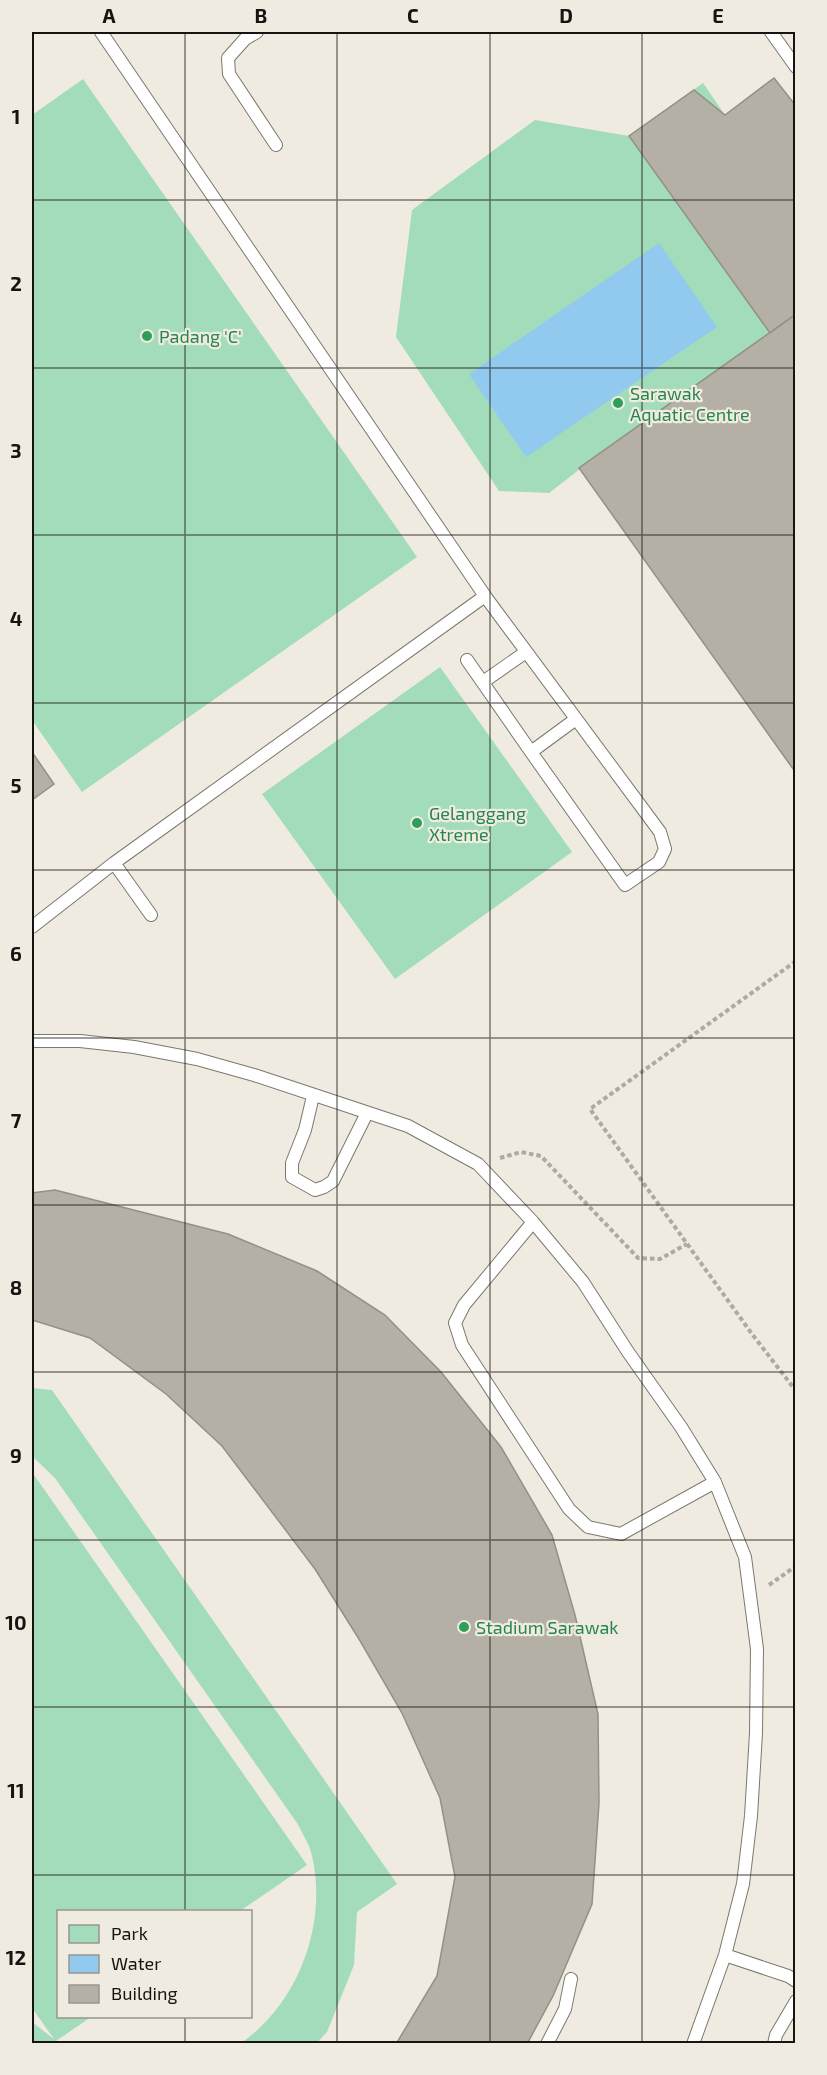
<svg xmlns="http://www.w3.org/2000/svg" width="827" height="2075" font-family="'Exo 2',sans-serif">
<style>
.green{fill:#a3dcba}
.water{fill:#91caee}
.building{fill:#b4b0a5;stroke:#949085;stroke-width:1.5}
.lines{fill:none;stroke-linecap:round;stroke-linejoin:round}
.service-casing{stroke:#7c786e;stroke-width:14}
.path{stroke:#aeaaa1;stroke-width:4;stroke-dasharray:4.5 3;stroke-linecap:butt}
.service{stroke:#fff;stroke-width:12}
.grid{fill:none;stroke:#161411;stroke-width:1.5;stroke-opacity:0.55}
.leisure-dot{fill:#2e9e5b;stroke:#f0ebe0;stroke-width:2}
.labels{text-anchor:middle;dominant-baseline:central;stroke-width:4.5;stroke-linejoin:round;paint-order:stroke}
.leisure-label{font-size:18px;fill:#27864d;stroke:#f0ebe0;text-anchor:start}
.neatline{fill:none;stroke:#161411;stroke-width:2}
.grid-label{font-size:20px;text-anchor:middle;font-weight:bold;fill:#161411}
</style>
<rect width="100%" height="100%" fill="#f0ebe0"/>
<!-- green -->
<path class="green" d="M774,78L796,106L795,773L580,469L549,493L499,491L396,337L412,210L535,120L629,136L703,83L725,115Z
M83,79L417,557L82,792L32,720V115Z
M440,667L572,852L395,979L262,794Z
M32,1388L52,1390L397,1884L357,1912L354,1965L327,2032L317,2043H241C298,2004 328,1924 312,1856C310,1845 302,1833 297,1823L55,1478L32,1456Z
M32,1472L307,1865L240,1911L58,1912V2016L91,2017L56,2041L58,2044L32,2043V2022L54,2039L32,2008Z"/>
<!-- water -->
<path class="water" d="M659,243L717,327L526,457L469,374Z"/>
<!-- building -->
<path class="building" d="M774,78L796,106V314L770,333L629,136L694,90L725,115Z
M796,314V773L579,468Z
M32,752L54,784L32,800Z
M55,1190L228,1234L317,1271L385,1315L441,1372L501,1447L552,1535L575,1615L598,1714L599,1803L592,1904L553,1996L527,2044H396L437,1976L455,1877L440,1798L402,1713L359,1639L315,1569L222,1446L166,1394L90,1338L32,1320V1193Z"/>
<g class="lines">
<defs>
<path id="service" d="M257,32L245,39L228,58L229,74L276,145
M771,32L796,67
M485,596L660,832L665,849L659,862L625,885L531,752
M467,660L531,752L576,719
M483,682L526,652
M114,863L151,915
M32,927L114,863L485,596L101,32
M32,1041H80L134,1047L197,1059L254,1075L408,1126L478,1164L533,1222L583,1282L628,1352L681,1427L715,1482L745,1557L757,1649L756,1733L751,1816L743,1884L725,1955L693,2044
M313,1096L305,1130L292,1163V1177L315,1190L324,1187L333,1181L367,1113
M533,1222L464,1305L455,1323L462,1345L569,1509L588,1527L621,1534L715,1482
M725,1955L788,1976L796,1981
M547,2044L565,2009L571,1979
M774,2044L776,2035L796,2001"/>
</defs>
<!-- service casing -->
<use href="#service" class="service-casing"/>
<!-- path -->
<path class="path" d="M796,961L590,1109L752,1334L796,1391
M500,1158L521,1152L541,1156L638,1258L660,1259L687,1244
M769,1585L796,1566"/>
<!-- service -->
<use href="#service" class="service"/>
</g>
<!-- grid -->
<path class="grid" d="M185,32V1912M337,32V2044M490,32V2044M642,32V2044M32,200H796M32,368H796M32,535H796M32,703H796M32,870H796M32,1038H796M32,1205H796M32,1372H796M32,1540H796M32,1707H796M32,1875H796M185,2016V2044"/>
<!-- markers -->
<g class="leisure-dot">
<circle cx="147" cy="336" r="6"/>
<circle cx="618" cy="403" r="6"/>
<circle cx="417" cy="823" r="6"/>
<circle cx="464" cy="1627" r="6"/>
</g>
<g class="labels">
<!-- leisure labels -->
<g class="leisure-label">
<text x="159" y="336">Padang 'C'</text>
<text x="630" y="393">Sarawak<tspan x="630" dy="21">Aquatic Centre</tspan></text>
<text x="429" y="813">Gelanggang<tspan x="429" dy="21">Xtreme</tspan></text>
<text x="476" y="1627">Stadium Sarawak</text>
</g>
</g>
<!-- border -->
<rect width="827" height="2075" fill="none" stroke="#f0ebe0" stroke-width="66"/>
<!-- legend -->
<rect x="57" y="1910" width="195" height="108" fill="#f0ebe0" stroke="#99958d" stroke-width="1.5"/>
<rect x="69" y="1925" width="30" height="18" fill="#a3dcba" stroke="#99958d" stroke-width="1.5"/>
<text x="111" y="1940" font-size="18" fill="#161411">Park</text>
<rect x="69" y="1955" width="30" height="18" fill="#91caee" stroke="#99958d" stroke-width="1.5"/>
<text x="111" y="1970" font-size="18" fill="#161411">Water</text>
<rect x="69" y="1985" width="30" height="18" fill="#b4b0a5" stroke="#99958d" stroke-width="1.5"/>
<text x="111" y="2000" font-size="18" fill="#161411">Building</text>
<rect x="33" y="33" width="761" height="2009" class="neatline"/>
<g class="grid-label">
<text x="109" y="23">A</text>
<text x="261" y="23">B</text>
<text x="413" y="23">C</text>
<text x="566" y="23">D</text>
<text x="718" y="23">E</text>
<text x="16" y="124">1</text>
<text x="16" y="291">2</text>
<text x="16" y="458">3</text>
<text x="16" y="626">4</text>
<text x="16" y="793">5</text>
<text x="16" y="961">6</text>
<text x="16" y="1128">7</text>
<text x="16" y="1295">8</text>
<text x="16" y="1463">9</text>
<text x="16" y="1630">10</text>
<text x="16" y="1798">11</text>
<text x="16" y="1965">12</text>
</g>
</svg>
